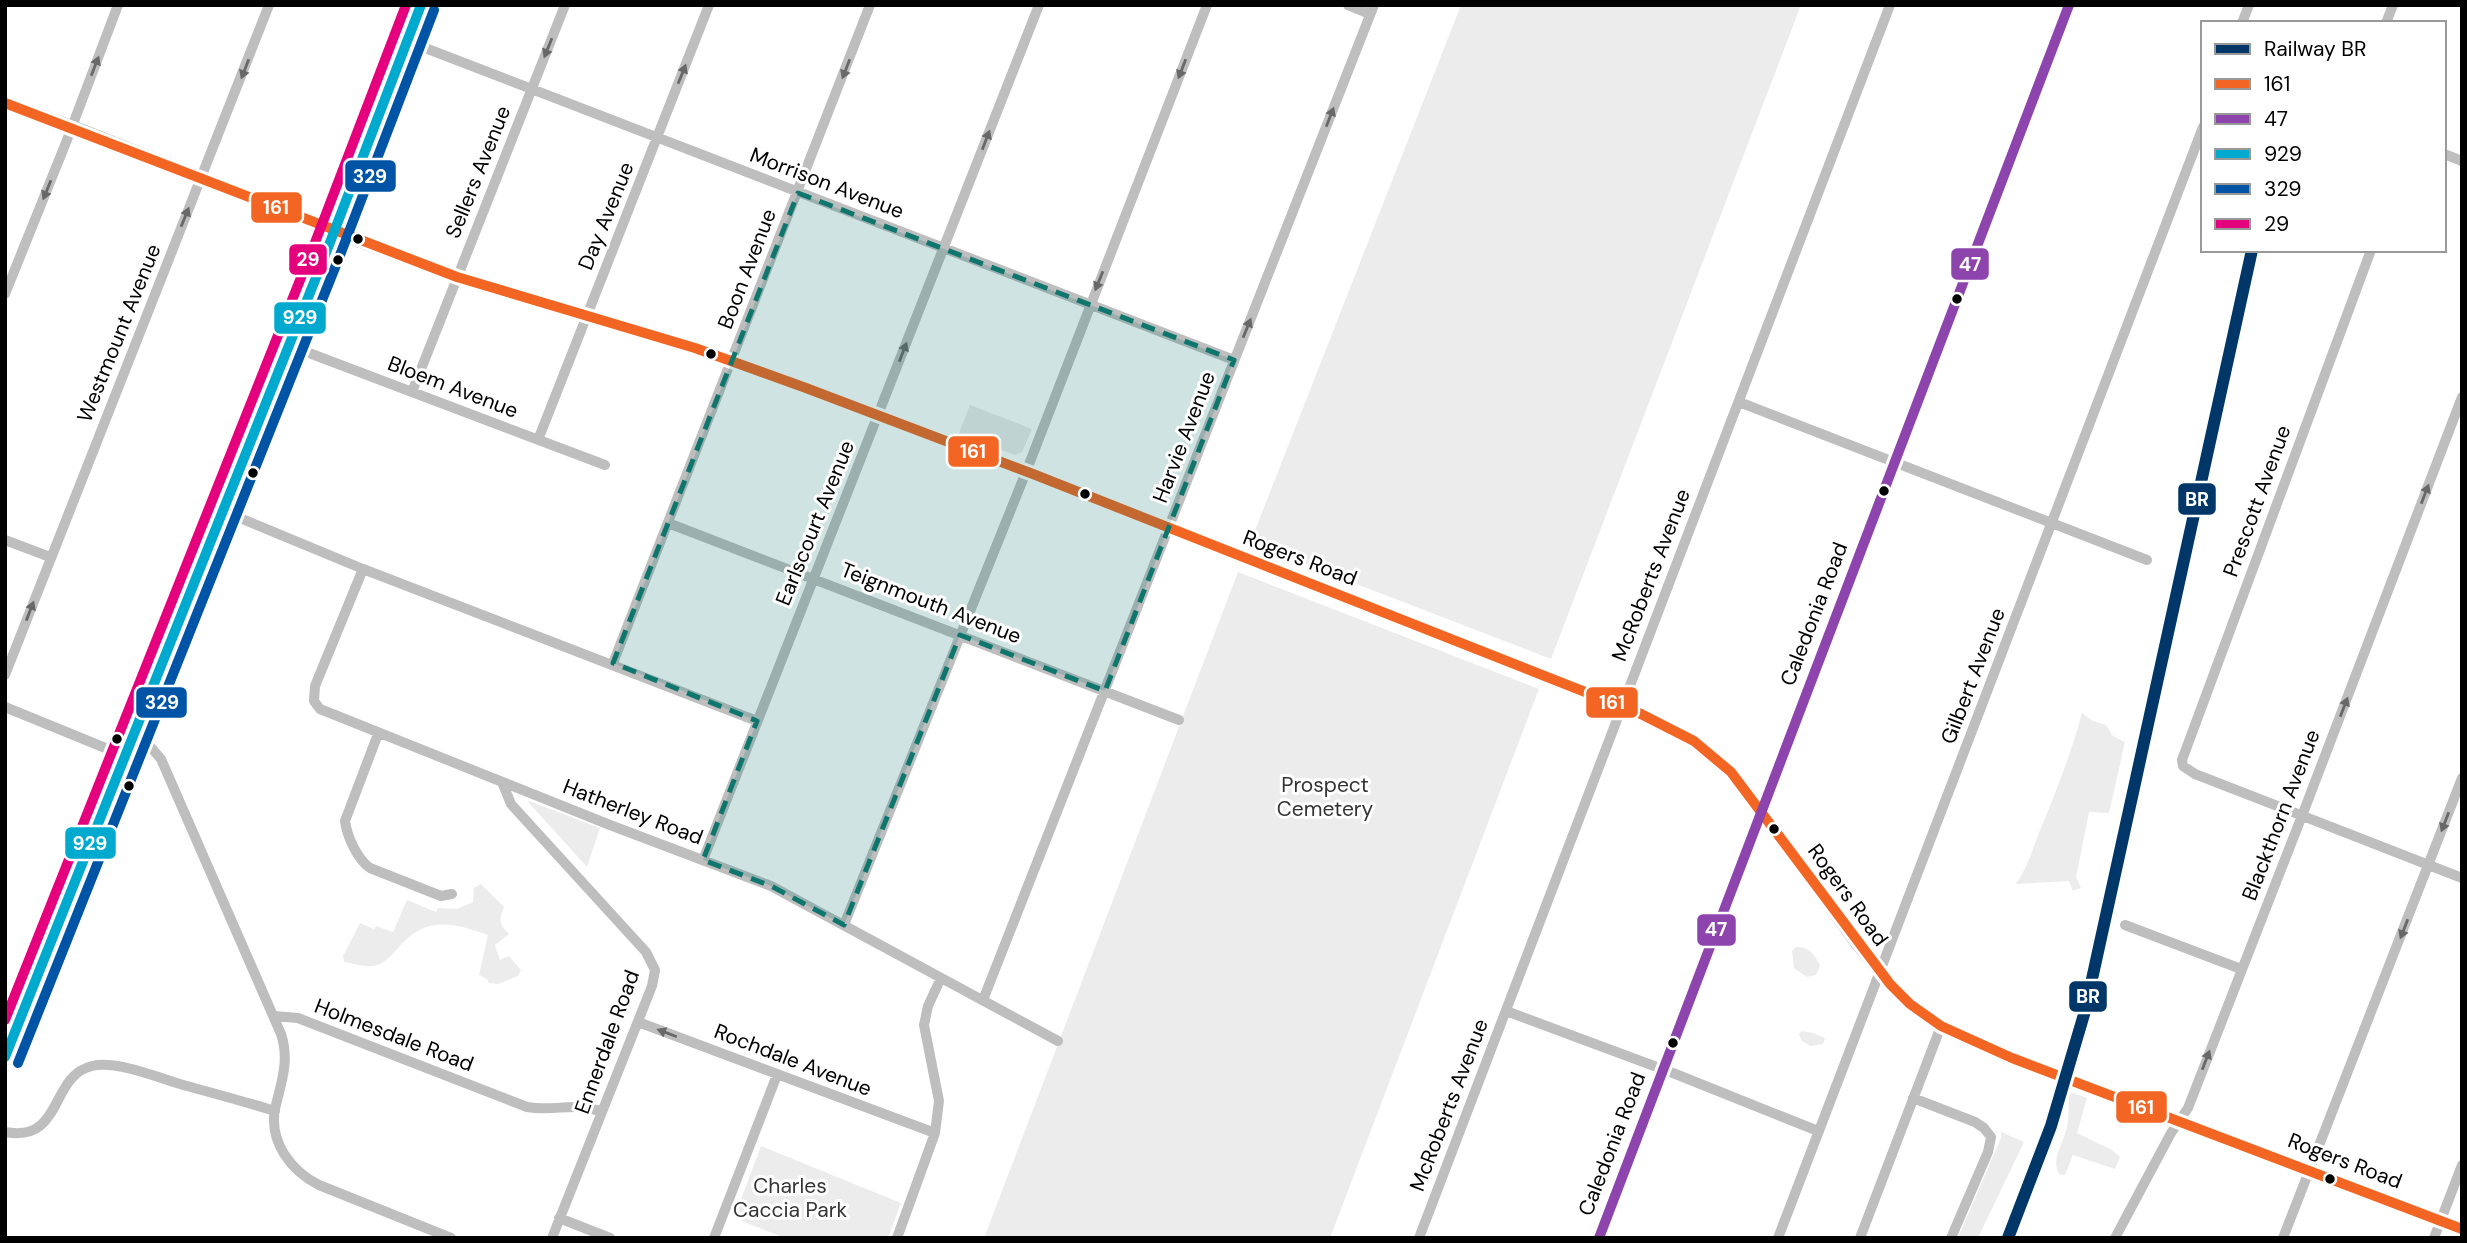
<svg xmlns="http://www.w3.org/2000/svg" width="2467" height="1243" font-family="'DM Sans',sans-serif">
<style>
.green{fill:#ececec}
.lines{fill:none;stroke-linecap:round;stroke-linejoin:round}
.street{stroke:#bebebe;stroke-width:10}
.secondary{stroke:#b8b8b8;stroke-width:14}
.bus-1-casing{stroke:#fff;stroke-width:16}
.bus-2-casing{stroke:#fff;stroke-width:16}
.bus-3-casing{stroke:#fff;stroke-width:16}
.bus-4-casing{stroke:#fff;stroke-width:16}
.bus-5-casing{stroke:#fff;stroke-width:16}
.bus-1{stroke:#f26522;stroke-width:10}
.bus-2{stroke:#8e44ad;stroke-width:10}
.bus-3{stroke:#00a9ce;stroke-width:10}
.bus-4{stroke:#0054a6;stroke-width:10}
.bus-5{stroke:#e5007d;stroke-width:10}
.rail-1-casing{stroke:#fff;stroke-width:18}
.rail-1{stroke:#003768;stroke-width:12}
.oneway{fill:#686868}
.marked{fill:#0f766e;fill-opacity:0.2;stroke:#0f766e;stroke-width:5;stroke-dasharray:14 9;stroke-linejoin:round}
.bus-dot{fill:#000;stroke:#fff;stroke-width:2.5}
.labels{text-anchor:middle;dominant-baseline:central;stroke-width:6;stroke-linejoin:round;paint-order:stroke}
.street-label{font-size:21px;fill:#000;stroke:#fff}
.park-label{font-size:21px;fill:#333;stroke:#fff}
.line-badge{stroke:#fff;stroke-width:2.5}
.badge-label{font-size:19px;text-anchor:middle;font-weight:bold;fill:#fff}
</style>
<rect width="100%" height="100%" fill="#fff"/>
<!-- green -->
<path class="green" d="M1461,5H1801L1551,659L1250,543Z
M970,405L1032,429L1022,452L1015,455L959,433Z
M1238,572L1539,689L1330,1238H984Z
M2082,713L2093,721L2106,725L2113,736L2125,742L2109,813L2089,812L2076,877L2081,888L2073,891L2069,881L2016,884C2028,866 2032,851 2040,830C2056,792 2071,754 2082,713Z
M529,801L600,828L587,867L528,802Z
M481,884L504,907C499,920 498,923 509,934L495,945L500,960L509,956L521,970L518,976L498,984L489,983L487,979L479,975L488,935C453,923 426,915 398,948C391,956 383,965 372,966C363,967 353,963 344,962L343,956L360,923L374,929L376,926L393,932L407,900L436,912L438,908L457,909L473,902L474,888Z
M1796,947C1809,947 1815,954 1820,966L1816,975L1807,977L1794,968L1792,951Z
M1802,1031L1813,1033L1825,1038L1823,1044L1810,1046L1801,1040L1799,1034Z
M2070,1092L2087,1098L2077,1133L2112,1150L2120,1157L2115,1169L2073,1155L2065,1175L2059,1174C2051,1159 2062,1146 2066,1131C2070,1119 2067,1105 2070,1092Z
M2001,1132L2024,1142L1978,1238H1958L2001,1138Z
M761,1146L901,1203L888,1238H785L734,1218Z"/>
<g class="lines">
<!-- street -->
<path class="street" d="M1348,5L1370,14
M2242,23L2249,5
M2386,23L2393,5
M407,41L1234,360
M2444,154L2462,161
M2371,250L2182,760L2183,766L2195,774L2462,878
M5,294L67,140L118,5
M288,345L605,465
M412,392L565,5
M1739,402L2147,560
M538,440L709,5
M223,511L363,569L757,721
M668,523L1179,720
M5,540L50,557
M363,569L315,686L314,701L320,709L610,825L771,886L1058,1041
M613,663L870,5
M5,675L269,5
M5,707L125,756
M378,734L345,821C347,836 357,859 370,868L441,896L452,894
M132,738L148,744L161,759L281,1034C290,1061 281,1083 275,1109C269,1142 291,1171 319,1185L451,1238
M502,782L511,804L646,952L655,970L652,986L552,1238
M703,860L1039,5
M844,925L1026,472L1207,5
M2125,925L2241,969
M983,1000L1374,5
M1506,1011L1673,1073L1818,1131
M274,1016L298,1018L527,1107C556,1112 574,1101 602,1112
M638,1022L935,1133
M1913,1098L1975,1122L1984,1128L1991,1137L1988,1152L1951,1238
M5,1132C64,1143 49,1076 92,1066C118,1060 161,1079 187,1086C216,1094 246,1102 275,1111
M559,1218L610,1238
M714,1238L777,1075
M897,1238L935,1133L939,1101L924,1025L928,1006L941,978
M1419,1238L1890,5
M1778,1238L2203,127
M1860,1238L1941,1026
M2115,1238L2171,1133L2188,1108L2305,808L2462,397
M2283,1238L2462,778
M2434,1238L2462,1165"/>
<!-- secondary -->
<path class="secondary" d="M5,103L80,130L347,236L457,277L695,348L806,388L1033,474L1641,714L1694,741L1731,772L1745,789L1858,944L1890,984L1910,1004L1941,1026L2012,1058L2462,1229
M5,1058L329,245L421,5
M1599,1238L2069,5"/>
<defs>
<path id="bus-1" d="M5,103L457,277L695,348L806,388L1033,474L1641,714L1694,741L1731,772L1890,984L1910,1004L1941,1026L2012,1058L2462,1229"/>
<path id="bus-2" d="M1599,1238L2069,5"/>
<path id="bus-3" d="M5,1057L329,245L421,5"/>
<path id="bus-4" d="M18,1063L342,250L434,10"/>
<path id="bus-5" d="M5,1020L316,240L406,5"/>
</defs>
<!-- bus-1 casing -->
<use href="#bus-1" class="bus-1-casing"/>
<!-- bus-2 casing -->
<use href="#bus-2" class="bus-2-casing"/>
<!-- bus-3 casing -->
<use href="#bus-3" class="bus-3-casing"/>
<!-- bus-4 casing -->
<use href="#bus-4" class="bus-4-casing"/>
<!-- bus-5 casing -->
<use href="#bus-5" class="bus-5-casing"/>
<!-- bus-1 -->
<use href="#bus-1" class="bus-1"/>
<!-- bus-2 -->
<use href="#bus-2" class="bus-2"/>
<!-- bus-3 -->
<use href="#bus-3" class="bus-3"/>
<!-- bus-4 -->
<use href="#bus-4" class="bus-4"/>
<!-- bus-5 -->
<use href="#bus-5" class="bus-5"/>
<defs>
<path id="rail-1" d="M2008,1238L2051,1126L2085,1011L2252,250"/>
</defs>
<!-- rail-1 casing -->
<use href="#rail-1" class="rail-1-casing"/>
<!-- rail-1 -->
<use href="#rail-1" class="rail-1"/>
</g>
<!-- one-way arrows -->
<defs><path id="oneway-solid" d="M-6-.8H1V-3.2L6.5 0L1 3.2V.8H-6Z" transform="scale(1.75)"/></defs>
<g class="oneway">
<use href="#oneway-solid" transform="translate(548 48) rotate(112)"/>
<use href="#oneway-solid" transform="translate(95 66) rotate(-69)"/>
<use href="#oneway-solid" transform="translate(245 69) rotate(111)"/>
<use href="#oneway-solid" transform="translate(846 69) rotate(111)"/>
<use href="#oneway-solid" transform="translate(1182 69) rotate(111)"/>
<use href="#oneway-solid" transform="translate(682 74) rotate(-68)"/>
<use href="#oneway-solid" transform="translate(1330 117) rotate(-69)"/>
<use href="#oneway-solid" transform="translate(986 140) rotate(-69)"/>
<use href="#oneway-solid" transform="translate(47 190) rotate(112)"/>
<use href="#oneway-solid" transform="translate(185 217) rotate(-68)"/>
<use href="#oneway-solid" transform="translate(1099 281) rotate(112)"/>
<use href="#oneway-solid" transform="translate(1247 328) rotate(-68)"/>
<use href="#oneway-solid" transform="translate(903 352) rotate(-69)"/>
<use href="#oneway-solid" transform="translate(2425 494) rotate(-69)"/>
<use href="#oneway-solid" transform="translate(30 611) rotate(-69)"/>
<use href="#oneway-solid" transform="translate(2344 707) rotate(-69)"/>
<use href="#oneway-solid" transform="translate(2445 822) rotate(111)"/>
<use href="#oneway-solid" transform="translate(2404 929) rotate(111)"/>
<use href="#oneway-solid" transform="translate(667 1033) rotate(-159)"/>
<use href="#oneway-solid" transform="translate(2206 1060) rotate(-69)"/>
</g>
<!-- marked area -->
<path class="marked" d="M798,193L1234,360L1105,691L960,635L844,925L771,886L703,860L757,721L613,663Z"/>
<!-- markers -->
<g class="bus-dot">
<circle cx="358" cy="239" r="6"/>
<circle cx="338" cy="260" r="6"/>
<circle cx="1957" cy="299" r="6"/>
<circle cx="711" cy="354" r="6"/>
<circle cx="253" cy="473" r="6"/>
<circle cx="1884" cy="491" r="6"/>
<circle cx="1085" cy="494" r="6"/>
<circle cx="117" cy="739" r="6"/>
<circle cx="129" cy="786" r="6"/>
<circle cx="1774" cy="829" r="6"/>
<circle cx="1673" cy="1043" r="6"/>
<circle cx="2330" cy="1179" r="6"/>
</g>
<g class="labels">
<!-- street labels -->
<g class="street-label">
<text transform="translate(478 172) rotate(-68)">Sellers Avenue</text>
<text transform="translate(827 183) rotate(21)">Morrison Avenue</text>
<text transform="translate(606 216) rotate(-68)">Day Avenue</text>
<text transform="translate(747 269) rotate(-69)">Boon Avenue</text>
<text transform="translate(119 333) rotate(-68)">Westmount Avenue</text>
<text transform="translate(453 387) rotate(21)">Bloem Avenue</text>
<text transform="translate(1184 437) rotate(-69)">Harvie Avenue</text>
<text transform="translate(2257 501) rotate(-70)">Prescott Avenue</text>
<text transform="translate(815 523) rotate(-68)">Earlscourt Avenue</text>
<text transform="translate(1300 558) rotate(21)">Rogers Road</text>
<text transform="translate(1651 575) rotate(-69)">McRoberts Avenue</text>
<text transform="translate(931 603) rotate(21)">Teignmouth Avenue</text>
<text transform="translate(1814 614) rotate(-69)">Caledonia Road</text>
<text transform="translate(1973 676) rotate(-69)">Gilbert Avenue</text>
<text transform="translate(633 812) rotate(21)">Hatherley Road</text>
<text transform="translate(2281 815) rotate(-69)">Blackthorn Avenue</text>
<text transform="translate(1848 895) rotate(54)">Rogers Road</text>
<text transform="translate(394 1035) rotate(21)">Holmesdale Road</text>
<text transform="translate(607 1042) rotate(-70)">Ennerdale Road</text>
<text transform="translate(793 1060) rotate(21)">Rochdale Avenue</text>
<text transform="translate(1449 1105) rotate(-69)">McRoberts Avenue</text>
<text transform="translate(1612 1144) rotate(-69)">Caledonia Road</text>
<text transform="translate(2345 1161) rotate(21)">Rogers Road</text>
</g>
<!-- park labels -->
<g class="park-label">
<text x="1325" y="785">Prospect<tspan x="1325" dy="24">Cemetery</tspan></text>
<text x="790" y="1186">Charles<tspan x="790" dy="24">Caccia Park</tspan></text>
</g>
</g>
<g class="line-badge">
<rect x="344" y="159" width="53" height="34" rx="7" fill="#0054a6"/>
<rect x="250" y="191" width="53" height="33" rx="7" fill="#f26522"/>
<rect x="288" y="243" width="40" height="33" rx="7" fill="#e5007d"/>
<rect x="1950" y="247" width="40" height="34" rx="7" fill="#8e44ad"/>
<rect x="273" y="301" width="54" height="34" rx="7" fill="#00a9ce"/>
<rect x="947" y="435" width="53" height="33" rx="7" fill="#f26522"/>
<rect x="2177" y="482" width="40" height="34" rx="7" fill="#003768"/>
<rect x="135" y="686" width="53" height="33" rx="7" fill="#0054a6"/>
<rect x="1585" y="686" width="54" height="33" rx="7" fill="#f26522"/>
<rect x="64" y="826" width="53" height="34" rx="7" fill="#00a9ce"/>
<rect x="1696" y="913" width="41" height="34" rx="7" fill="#8e44ad"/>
<rect x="2068" y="980" width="40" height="33" rx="7" fill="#003768"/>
<rect x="2115" y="1090" width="53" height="34" rx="7" fill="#f26522"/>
</g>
<g class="badge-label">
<text x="370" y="183">329</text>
<text x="276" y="214">161</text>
<text x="308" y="266">29</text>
<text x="1970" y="271">47</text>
<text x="300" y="324">929</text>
<text x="973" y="458">161</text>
<text x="2197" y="506">BR</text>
<text x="162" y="709">329</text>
<text x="1612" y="709">161</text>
<text x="90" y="850">929</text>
<text x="1716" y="936">47</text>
<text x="2088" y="1003">BR</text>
<text x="2141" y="1114">161</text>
</g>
<!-- border -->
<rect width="2467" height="1243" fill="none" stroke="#000000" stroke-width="14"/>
<!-- legend -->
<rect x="2201" y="21" width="245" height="231" fill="#ffffff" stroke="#999999" stroke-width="2"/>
<rect x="2215" y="44" width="35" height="10" fill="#003768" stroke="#999999" stroke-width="2"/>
<text x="2264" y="56" font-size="21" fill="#000000">Railway BR</text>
<rect x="2215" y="79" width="35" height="10" fill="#f26522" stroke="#999999" stroke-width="2"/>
<text x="2264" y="91" font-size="21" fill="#000000">161</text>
<rect x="2215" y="114" width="35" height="10" fill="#8e44ad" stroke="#999999" stroke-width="2"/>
<text x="2264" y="126" font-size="21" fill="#000000">47</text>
<rect x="2215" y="149" width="35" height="10" fill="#00a9ce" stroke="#999999" stroke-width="2"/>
<text x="2264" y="161" font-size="21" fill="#000000">929</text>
<rect x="2215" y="184" width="35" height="10" fill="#0054a6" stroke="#999999" stroke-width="2"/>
<text x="2264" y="196" font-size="21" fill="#000000">329</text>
<rect x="2215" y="219" width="35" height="10" fill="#e5007d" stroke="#999999" stroke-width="2"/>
<text x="2264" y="231" font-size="21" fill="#000000">29</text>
</svg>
